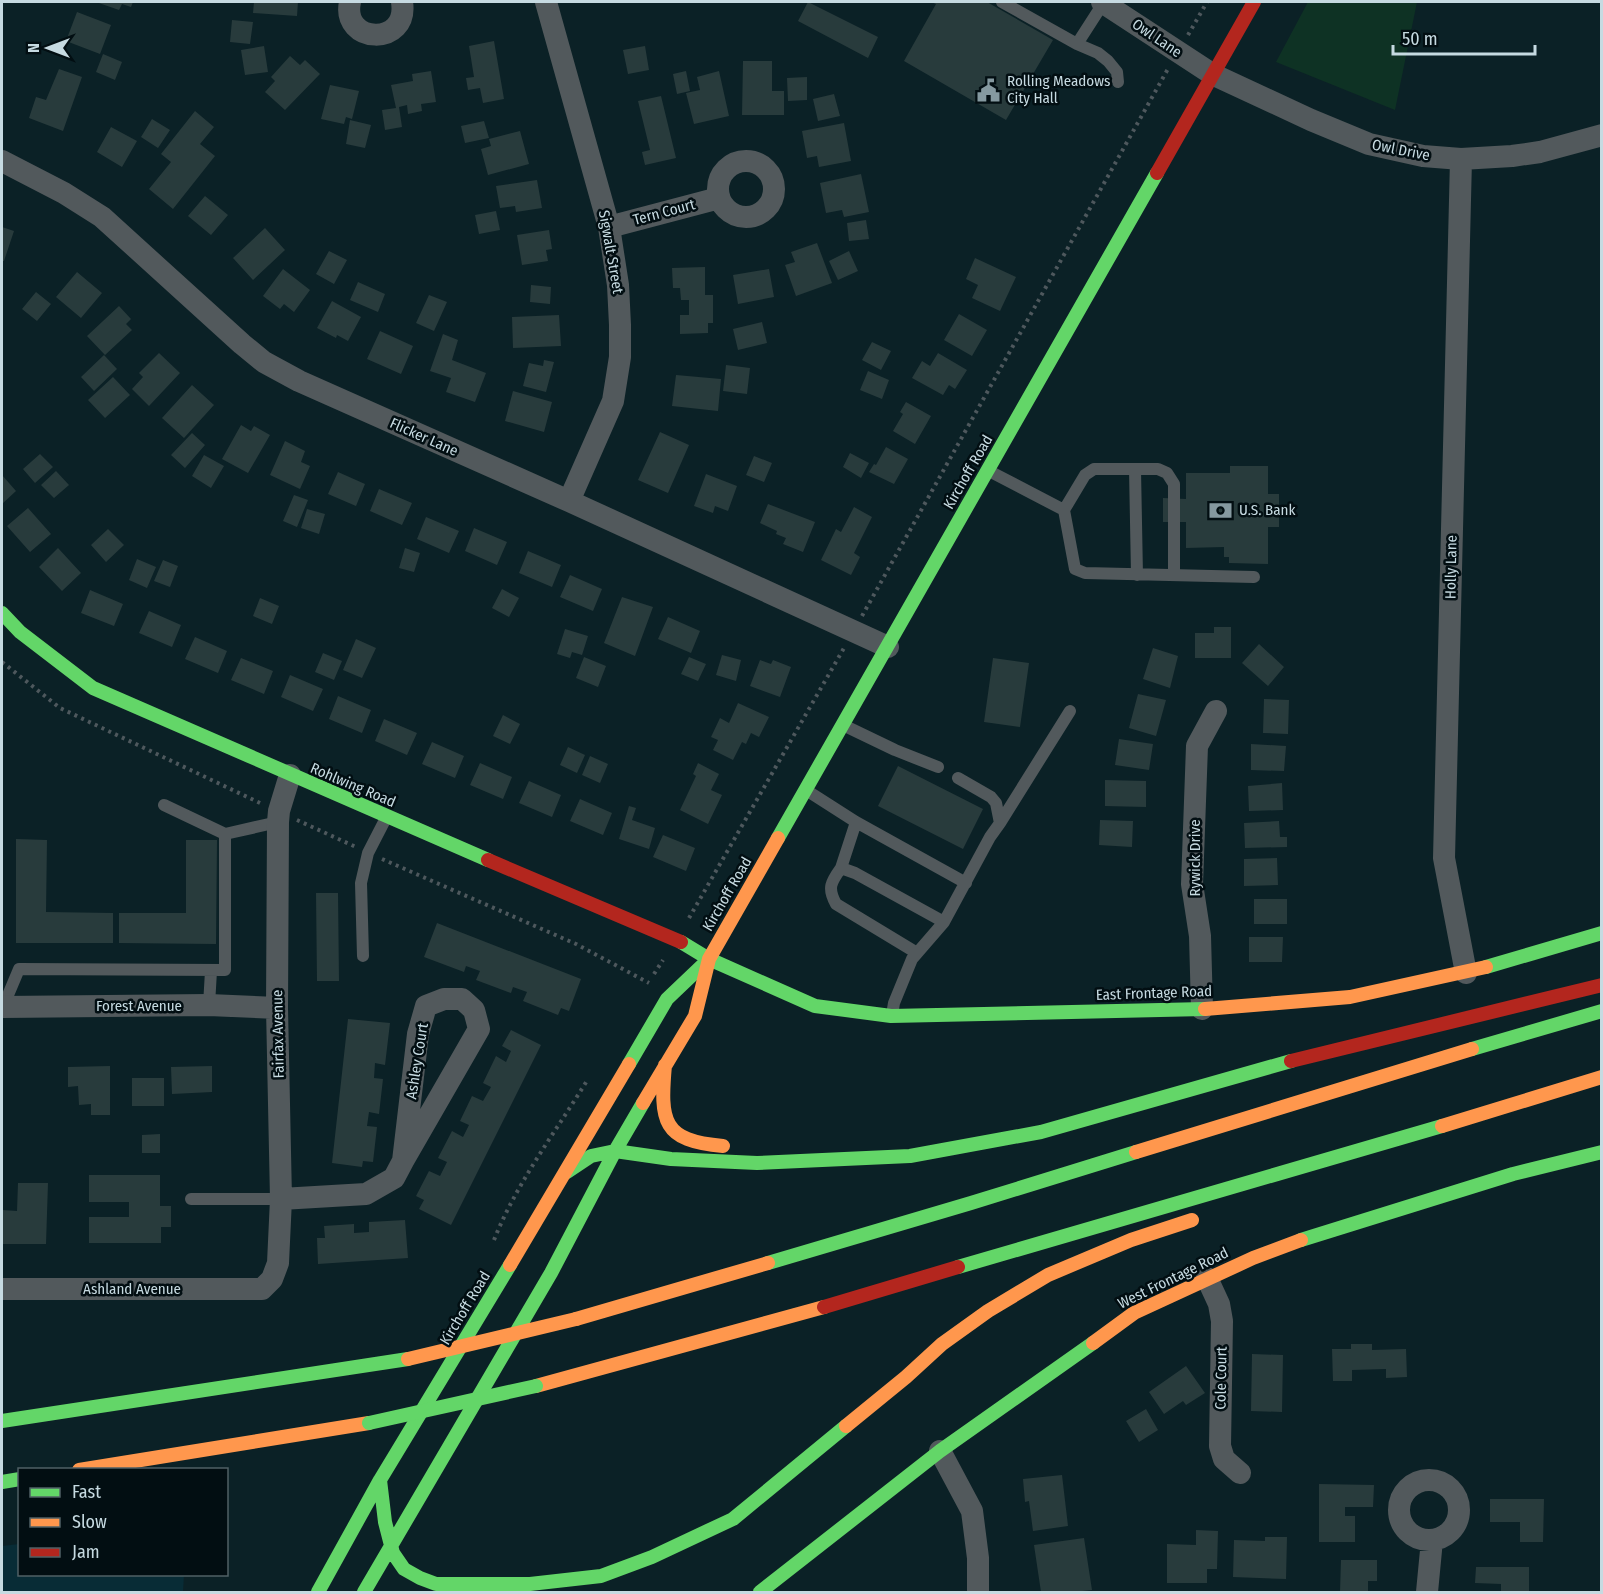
<svg xmlns="http://www.w3.org/2000/svg" width="1603" height="1594" font-family="'Fira Sans Condensed',sans-serif">
<style>
.built{fill:#082c36}
.green{fill:#0e3224}
.building{fill:#283b3c}
.lines{fill:none;stroke-linecap:round;stroke-linejoin:round}
.path{stroke:#4e585d;stroke-width:4;stroke-dasharray:3 4.5;stroke-linecap:butt}
.lane{stroke:#52595c;stroke-width:12}
.street{stroke:#52595c;stroke-width:22}
.fast{stroke:#63d668;stroke-width:14}
.slow{stroke:#ff974d;stroke-width:14}
.jam{stroke:#b3261e;stroke-width:14}
.fast-bridge{stroke:#63d668;stroke-width:14}
.slow-bridge{stroke:#ff974d;stroke-width:14}
.labels{text-anchor:middle;dominant-baseline:central;stroke-width:5;stroke-linejoin:round;paint-order:stroke}
.street-label{font-size:15px;fill:#c6dae1;stroke:#020e12}
.poi-label{font-size:15px;fill:#c6dae1;stroke:#020e12;text-anchor:start}
</style>
<rect width="100%" height="100%" fill="#0b2126"/>
<!-- built -->
<path class="built" d="M19,1544L20,1574L184,1575L183,1592H2V1546Z"/>
<!-- green -->
<path class="green" d="M1308,2H1417L1395,110L1276,62Z"/>
<!-- building -->
<path class="building" d="M96,2H133L131,7L122,4L119,10Z
M254,2H298L297,16L253,13Z
M808,2L878,37L868,58L798,21Z
M931,2H987L1053,40L1006,120L904,61L936,4Z
M77,12L111,25L100,54L66,41Z
M232,20L253,22L250,44L230,42Z
M494,41L504,99L483,103L480,88L468,90L466,78L474,77L469,46Z
M264,46L268,72L245,75L241,50Z
M645,46L649,70L628,74L623,50Z
M103,54L122,62L115,80L96,72Z
M290,56L300,65L305,60L320,74L285,110L265,92L275,81L271,77Z
M743,61H772V91H784V115H742Z
M59,69L82,77L63,131L29,118L36,97L46,100Z
M431,71L436,102L421,104L422,111L408,114L407,105L399,107L402,127L385,130L382,110L396,108L391,85L413,81L412,74Z
M686,71L690,91L677,94L673,74Z
M719,71L729,116L694,124L686,93L700,90L697,77Z
M807,77V100L788,101L787,78Z
M330,85L359,91L352,119L346,117L344,124L321,119Z
M834,94L840,116L818,121L813,99Z
M661,96L676,158L645,165L642,152L650,150L638,101Z
M195,111L214,127L200,144L215,156L173,209L149,189L171,162L161,154Z
M152,119L170,130L158,148L141,137Z
M350,120L371,125L365,148L346,144Z
M484,121L489,138L465,143L461,126Z
M844,123L851,161L819,167L817,156L807,158L802,131Z
M111,127L137,141L122,167L97,152Z
M520,131L529,164L488,175L481,149L491,146L489,139Z
M861,174L869,212L844,217L842,210L826,213L820,183Z
M537,180L542,208L516,212L515,206L500,208L496,186Z
M205,196L228,215L211,235L188,216Z
M496,211L500,230L479,234L475,215Z
M866,220L869,239L849,241L847,223Z
M2,227L14,231L4,261H2Z
M265,228L285,250L253,280L233,258Z
M549,230L552,249L546,250L548,261L522,265L517,235Z
M817,243L832,283L796,296L785,265L795,262L791,252Z
M329,251L347,260L334,284L316,274Z
M849,251L858,271L838,280L829,261Z
M975,258L1016,277L1000,311L972,298L978,285L966,279Z
M705,267V295H713V323H708V333L680,334V315H689V300H681L680,288H673L672,268Z
M283,269L310,290L294,312L284,304L280,309L263,296Z
M769,269L774,297L738,304L733,275Z
M77,272L102,293L81,318L56,297Z
M358,282L385,294L378,312L350,300Z
M531,285L551,287L550,304L530,302Z
M36,292L51,304L37,321L22,309Z
M429,295L447,302L434,331L416,323Z
M332,301L361,317L348,341L337,335L336,338L317,328Z
M119,306L131,319L126,324L132,330L105,355L87,336Z
M959,314L987,330L972,356L944,340Z
M559,315L561,346L513,348L512,317Z
M762,322L767,343L738,350L733,329Z
M380,331L413,346L401,374L367,359Z
M443,334L458,340L452,360L486,373L475,402L446,392L451,378L430,371Z
M872,342L891,351L881,370L862,360Z
M159,353L180,373L149,406L132,389L143,377L139,373Z
M938,353L967,370L955,389L949,385L943,395L912,378L922,361L930,366Z
M104,355L117,369L94,391L81,377Z
M544,360L554,362L546,392L523,386L529,363L543,366Z
M726,365L750,368L747,394L723,391Z
M868,371L889,380L882,399L860,390Z
M676,375L721,379L718,411L672,406Z
M113,377L130,395L105,418L88,400Z
M192,385L214,405L184,438L162,418Z
M513,391L552,402L544,432L505,421Z
M906,402L931,416L915,444L893,431L903,414L900,412Z
M241,425L251,431L254,426L270,435L248,473L222,459Z
M660,432L689,445L668,493L638,480Z
M192,433L205,445L185,468L171,455Z
M285,441L305,451L301,462L310,466L300,489L270,475Z
M886,447L908,459L894,484L869,472L874,464L876,465Z
M850,453L869,463L861,478L843,467Z
M40,454L53,467L35,483L23,469Z
M204,455L224,466L211,488L192,476Z
M754,456L772,463L764,482L746,475Z
M1230,466H1268V494H1279V527H1268V564L1229,563V557H1224V547L1186,548V522H1163V498L1186,499V473H1230Z
M56,471L69,485L54,498L41,485Z
M338,472L365,484L356,506L328,494Z
M706,474L737,486L728,511L715,506L713,513L694,506Z
M2,475L16,491L2,504Z
M379,489L412,503L402,525L370,511Z
M294,495L308,500L297,527L283,521Z
M768,504L815,522L803,552L783,544L786,538L776,534L777,531L760,523Z
M854,507L872,517L854,553L860,557L851,575L821,560L836,529L841,532Z
M28,508L51,534L30,552L7,526Z
M307,509L325,514L319,534L301,528Z
M426,517L459,531L449,553L417,539Z
M474,528L507,542L497,565L465,551Z
M108,529L124,545L106,562L91,545Z
M58,548L81,573L62,591L39,567Z
M405,548L420,553L414,572L399,568Z
M528,551L561,565L552,587L519,573Z
M137,559L156,567L147,588L129,580Z
M163,560L178,566L170,587L154,581Z
M570,575L602,589L593,611L560,597Z
M502,589L519,598L509,617L492,608Z
M90,590L123,604L114,626L81,613Z
M622,597L653,607L635,656L604,643Z
M260,598L279,606L272,624L253,616Z
M149,611L181,625L172,647L139,633Z
M668,617L700,631L691,653L658,639Z
M1214,627H1231V658H1195V633H1214Z
M565,629L588,636L582,655L572,652L570,658L557,654Z
M195,637L227,651L218,673L185,659Z
M356,639L376,648L362,678L343,670Z
M1259,644L1284,667L1268,686L1242,663Z
M1153,648L1178,656L1170,688L1143,679Z
M323,653L342,661L334,680L315,672Z
M722,655L741,660L736,681L716,675Z
M584,657L606,666L598,687L576,678Z
M689,657L706,664L698,681L681,674Z
M241,658L273,671L264,694L231,680Z
M993,658L1029,663L1020,727L984,722Z
M760,660L771,664L773,660L791,667L780,697L750,686Z
M290,675L323,689L313,711L281,697Z
M1138,694L1166,700L1156,736L1129,728Z
M338,696L371,710L362,733L329,719Z
M1264,699L1289,700L1288,734L1263,733Z
M738,703L769,717L759,737L751,733L746,744L742,742L733,760L713,750L718,740L711,737L720,718L729,723Z
M503,715L520,724L510,744L493,736Z
M384,719L417,733L407,755L375,741Z
M1119,739L1153,744L1149,770L1115,765Z
M432,742L464,756L455,778L422,764Z
M1251,744L1286,746L1284,771L1251,770Z
M568,747L585,755L577,773L560,765Z
M590,756L608,764L600,783L582,775Z
M480,763L512,777L503,799L470,785Z
M698,763L719,774L711,790L722,795L708,824L680,810L696,776L693,774Z
M898,766L983,809L963,849L878,806Z
M1105,780L1146,781V807L1105,806Z
M529,781L561,795L552,817L519,803Z
M1282,783L1283,810L1249,811L1248,786Z
M580,799L612,813L603,835L570,821Z
M629,806L636,808L632,820L655,828L649,849L619,839Z
M1100,820L1133,821L1132,847L1099,845Z
M1279,821L1280,837H1287V847L1245,848L1244,823Z
M663,835L695,848L686,871L653,857Z
M16,839L47,840L46,912L113,913V943H16Z
M186,840H217L216,944L119,943V913H186Z
M1277,858L1278,885L1244,886V859Z
M316,893H338L339,981H317Z
M1254,899H1287V924H1254Z
M437,923L581,979L569,1011L561,1008L558,1015L523,1001L527,992L513,987L511,993L476,980L480,971L466,966L464,972L424,957Z
M1249,937H1283L1282,962H1249Z
M348,1019L390,1023L385,1065L375,1063L374,1078L383,1079L379,1114L369,1112L367,1126L377,1127L373,1162L363,1161L362,1167L332,1163Z
M511,1030L541,1045L451,1225L419,1209L424,1200L416,1196L429,1171L440,1176L447,1162L438,1158L452,1131L463,1137L469,1125L460,1121L472,1096L483,1101L491,1087L483,1083L496,1056L506,1062L511,1051L502,1046Z
M110,1066V1115H91V1104L79,1105L78,1086L68,1087V1067Z
M212,1066V1092L172,1094L171,1067Z
M132,1078H164V1106H132Z
M160,1134V1153H142V1135Z
M89,1175H160V1206H171V1227H161V1243H89V1217H129V1202H89Z
M18,1183H48L46,1244H2V1210L17,1211Z
M405,1220L408,1258L318,1264L317,1238H325L324,1226L354,1224V1233L369,1232V1222Z
M1351,1344H1372V1350L1406,1349L1407,1377L1386,1378V1369L1352,1370V1381H1333L1332,1349H1351Z
M1252,1354L1283,1355L1282,1412L1251,1411Z
M1186,1366L1205,1393L1186,1405L1183,1401L1164,1414L1149,1392Z
M1146,1409L1158,1430L1139,1442L1126,1421Z
M1062,1475L1068,1526L1033,1531L1029,1501L1025,1502L1023,1479Z
M1319,1484L1374,1485L1373,1507H1345V1516H1355V1542H1319Z
M1490,1499H1544L1543,1542H1520V1522H1490Z
M1196,1530L1218,1531L1217,1569H1207V1583H1167V1544L1196,1545Z
M1265,1537H1287L1286,1579L1233,1577L1234,1540L1265,1541Z
M1084,1538L1092,1590L1073,1592H1041L1034,1545Z
M1341,1560H1377V1581H1368V1592H1340Z
M1476,1567H1529V1592H1501V1584L1475,1583Z"/>
<g class="lines">
<!-- path -->
<path class="path" d="M1188,35L1207,2
M862,616L1169,67
M2,662L60,708L260,803
M297,820L356,847
M382,859L576,944L649,983
M689,918L844,648
M654,974L663,960
M494,1240C517,1182 555,1133 588,1079"/>
<!-- lane -->
<path class="lane" d="M1002,2L1077,44L1098,53L1108,61L1117,72L1118,82
M1077,44L1104,2
M1135,469L1137,575
M989,471L1064,510L1075,569L1085,573L1254,577
M1064,510L1085,475L1094,469H1158L1167,473L1174,484V575
M843,725L895,750L938,767
M806,790L856,822L966,883
M164,805L225,834
M1000,823L1070,711
M841,868L856,822
M917,953L836,904C827,888 831,882 841,868L855,873L944,922
M363,956L361,883L368,853L386,818
M209,1005L211,971
M3,1007L19,969L225,970V834L278,822
M892,1015L894,1003L912,959L944,922L990,837L1000,823L996,803L991,797L958,778
M191,1199H281"/>
<!-- street -->
<path class="street" d="M350,2C341,44 409,47 402,2
M546,2L609,227L618,285L620,325V357L613,401L569,501
M1102,2L1212,74L1311,120L1369,144L1423,156L1461,159L1512,156L1540,152L1602,135
M1461,159L1444,858L1466,973
M2,161L64,193L102,217L242,344L264,362L299,381L569,501L888,647
M718 189a28 28 0 1 1 56 0a28 28 0 1 1-56 0Z
M609,227L719,198
M2,1007L209,1005L277,1008
M1202,1009L1200,936L1192,884L1197,746L1216,711
M281,1199L366,1194L394,1178L403,1161L479,1029L474,1010L462,999H444L426,1006L418,1034L403,1161
M1207,1278L1219,1304L1222,1321L1220,1446L1224,1459L1240,1473
M2,1289H262L272,1279L278,1263L281,1199L277,1008L278,822L279,811L290,775
M940,1451L972,1511L978,1558V1592
M1399 1510a30 30 0 1 1 60 0a30 30 0 1 1-60 0Z
M1427,1592L1432,1540"/>
<!-- fast -->
<path class="fast" d="M2,613L20,632L93,688L488,860
M778,838L1157,173
M681,942L709,959L815,1006L891,1016L1205,1009
M1486,967L1602,933
M1472,1049L1602,1011
M629,1064L667,999L709,959
M567,1172L591,1156L615,1151L671,1159L757,1163L910,1156L1041,1132L1291,1061
M1301,1240L1513,1174L1602,1152
M768,1263L971,1203L1136,1152
M958,1267C1120,1219 1282,1174 1442,1126
M2,1421L408,1359
M380,1480L385,1522L393,1553L404,1569L420,1578L436,1584H530L601,1576L652,1557L733,1519L846,1426
M2,1482L20,1479
M318,1592L380,1480L510,1265
M364,1592L551,1273L615,1151L643,1103
M760,1592L940,1451L1093,1343"/>
<!-- slow -->
<path class="slow" d="M1205,1009L1350,997L1486,967
M665,1065C660,1121 662,1141 723,1146
M643,1103L695,1016L709,959L778,838
M1442,1126L1602,1077
M1136,1152L1472,1049
M510,1265L629,1064
M576,1319L768,1263
M1093,1343L1134,1313L1253,1258L1301,1240
M536,1386L824,1307
M846,1426L906,1377L942,1344L988,1311L1048,1275L1131,1240L1192,1220
M79,1470L369,1423"/>
<!-- jam -->
<path class="jam" d="M1157,173L1254,2
M488,860L681,942
M1291,1061L1602,985
M824,1307L958,1267"/>
<!-- fast-bridge -->
<path class="fast-bridge" d="M369,1423L536,1386"/>
<!-- slow-bridge -->
<path class="slow-bridge" d="M408,1359L576,1319"/>
</g>
<!-- icons -->
<defs>
<symbol id="civic-bare" viewBox="-9 -9 18 18"><path d="M-.6-6.5H3V-4.5H.6V-3L4-1V1h2V6H-6V1h2V-1L-.6-3ZM-1.2 2.5V6h2.4V2.5Z" fill="#8599a0" stroke="#020e12" stroke-width="2.5" paint-order="stroke"/></symbol>
<symbol id="bank-bare" viewBox="-9 -9 18 18"><path d="M-6-4H6V4H-6ZM0-2.3a2.3 2.3 0 1 0 0 4.6a2.3 2.3 0 1 0 0-4.6Z" fill="#8599a0" stroke="#020e12" stroke-width="2.5" paint-order="stroke"/></symbol>
</defs>
<g fill-rule="evenodd">
<use href="#civic-bare" x="972" y="74" width="33" height="33"/>
<use href="#bank-bare" x="1204" y="494" width="33" height="33"/>
</g>
<g class="labels">
<!-- street labels -->
<g class="street-label">
<text transform="translate(1157 38) rotate(34)">Owl Lane</text>
<text transform="translate(1401 150) rotate(11)">Owl Drive</text>
<text transform="translate(664 212) rotate(-15)">Tern Court</text>
<text transform="translate(611 252) rotate(80)">Sigwalt Street</text>
<text transform="translate(424 437) rotate(24)">Flicker Lane</text>
<text transform="translate(968 472) rotate(-60)">Kirchoff Road</text>
<text transform="translate(1451 567) rotate(-89)">Holly Lane</text>
<text transform="translate(353 785) rotate(23)">Rohlwing Road</text>
<text transform="translate(1195 858) rotate(-90)">Rywick Drive</text>
<text transform="translate(727 894) rotate(-60)">Kirchoff Road</text>
<text transform="translate(1154 993) rotate(-2)">East Frontage Road</text>
<text x="139" y="1006">Forest Avenue</text>
<text transform="translate(278 1034) rotate(-91)">Fairfax Avenue</text>
<text transform="translate(417 1061) rotate(-81)">Ashley Court</text>
<text transform="translate(1173 1278) rotate(-26)">West Frontage Road</text>
<text x="132" y="1289">Ashland Avenue</text>
<text transform="translate(465 1308) rotate(-59)">Kirchoff Road</text>
<text transform="translate(1221 1378) rotate(-89)">Cole Court</text>
</g>
<!-- poi labels -->
<g class="poi-label">
<text x="1007" y="81">Rolling Meadows<tspan x="1007" dy="17">City Hall</tspan></text>
<text x="1239" y="510">U.S. Bank</text>
</g>
</g>
<!-- border -->
<rect width="1603" height="1594" fill="none" stroke="#c6dae1" stroke-width="6"/>
<!-- legend -->
<rect x="18" y="1468" width="210" height="108" fill="#020e12" stroke="#506065" stroke-width="1.5"/>
<rect x="30" y="1488" width="30" height="9" fill="#63d668" stroke="#506065" stroke-width="1.5"/>
<text x="72" y="1498" font-size="18" fill="#c6dae1">Fast</text>
<rect x="30" y="1518" width="30" height="9" fill="#ff974d" stroke="#506065" stroke-width="1.5"/>
<text x="72" y="1528" font-size="18" fill="#c6dae1">Slow</text>
<rect x="30" y="1548" width="30" height="9" fill="#b3261e" stroke="#506065" stroke-width="1.5"/>
<text x="72" y="1558" font-size="18" fill="#c6dae1">Jam</text>
<!-- north arrow -->
<g transform="translate(48 48) rotate(270)" stroke="#020e12" stroke-width="4.5" paint-order="stroke">
<path d="M0-4.5L10 22L0 15L-10 22Z" fill="#c6dae1"/>
<text y="-9" font-size="16" font-weight="bold" text-anchor="middle" fill="#c6dae1">N</text>
</g>
<!-- scale -->
<path d="M1393 45v9h142v-9" fill="none" stroke="#c6dae1" stroke-width="3"/>
<text x="1402" y="45" font-size="18" fill="#c6dae1" stroke="#020e12" stroke-width="4.5" paint-order="stroke">50 m</text>
</svg>
